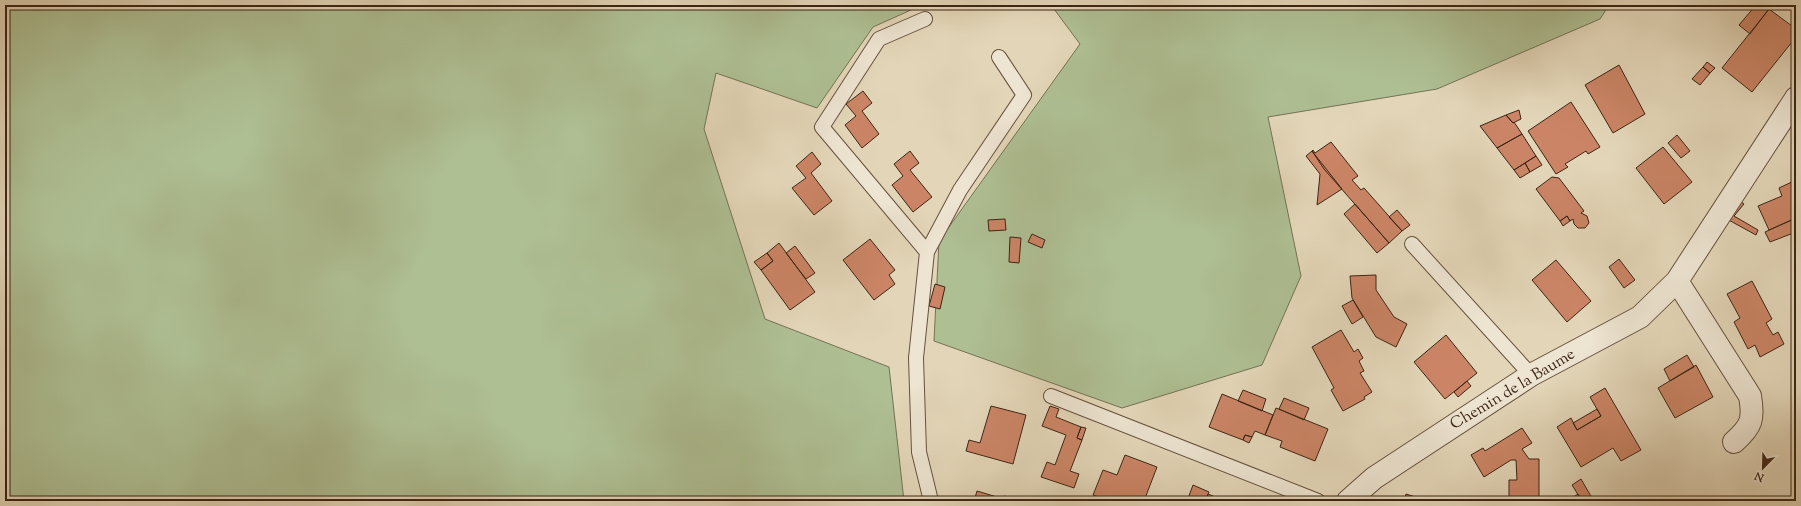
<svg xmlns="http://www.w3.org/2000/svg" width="1801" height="506" font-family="'Sorts Mill Goudy',serif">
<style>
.green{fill:#aebf93;stroke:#757254}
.building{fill:#cb8566;stroke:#3c2514}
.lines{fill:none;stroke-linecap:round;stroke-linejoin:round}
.lane-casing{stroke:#66513d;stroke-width:16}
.street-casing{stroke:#66513d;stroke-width:24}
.lane{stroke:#ede4d1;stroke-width:14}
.street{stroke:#ede4d1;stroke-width:22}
.labels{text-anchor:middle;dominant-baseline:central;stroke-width:3.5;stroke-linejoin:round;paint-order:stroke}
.street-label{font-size:16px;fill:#3c2514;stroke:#ede4d1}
</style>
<rect width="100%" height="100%" fill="#e3d6b8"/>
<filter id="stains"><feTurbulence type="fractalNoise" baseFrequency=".005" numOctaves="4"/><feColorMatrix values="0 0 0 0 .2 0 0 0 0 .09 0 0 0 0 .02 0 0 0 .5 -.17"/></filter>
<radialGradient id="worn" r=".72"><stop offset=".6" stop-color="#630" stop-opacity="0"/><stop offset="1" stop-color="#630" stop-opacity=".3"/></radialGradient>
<!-- green -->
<path class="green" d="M5,5H922L873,27L817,108L716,73L704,129L765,319L889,367L904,501H5Z
M1051,5H1609L1600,19L1437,89L1268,117L1301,276L1262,365L1122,408L934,341L939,241L1080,44Z"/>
<!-- building -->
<path class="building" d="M1756,5H1764L1769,9L1750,34L1739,25Z
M1769,9L1796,29V37L1752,92L1722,68Z
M1707,62L1715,68L1710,73L1703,67Z
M1619,65L1645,114L1613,133L1585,85Z
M1703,67L1710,73L1700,85L1692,79Z
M863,91L872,103L862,111L879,134L862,148L845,125L856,116L846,104Z
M1571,102L1600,147L1588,154L1586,151L1565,164L1568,167L1556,174L1528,131Z
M1519,110L1521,119L1513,123L1506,115Z
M1506,115L1513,123L1514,122L1522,134L1497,148L1480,126Z
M1522,134L1536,156L1514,170L1497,148Z
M1677,135L1690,151L1681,158L1668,143Z
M1331,142L1358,176L1352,180L1361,190L1364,188L1402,231L1389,243L1324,169L1312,151L1313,150L1315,153Z
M1663,147L1692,182L1664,204L1636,168Z
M910,151L919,163L910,170L932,197L913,212L892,185L903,176L894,164Z
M1312,151L1342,189L1317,205L1320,174L1306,156Z
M812,152L821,164L811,173L832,201L814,215L792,188L806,178L796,166Z
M1536,156L1542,165L1530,172L1525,163Z
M1525,163L1530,172L1520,178L1514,170Z
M1552,177L1559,178L1584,211L1581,213L1587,216L1589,223L1585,228H1578L1574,224L1573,219L1570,221L1567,216L1560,221L1536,189Z
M1796,180V218L1769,230L1758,206L1782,196L1779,188Z
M1739,200L1744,204L1734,216L1758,230L1756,235L1725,218Z
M1355,204L1389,243L1377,253L1344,214Z
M1397,210L1410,225L1402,231L1389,217Z
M1567,216L1570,221L1563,226L1560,221Z
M1796,218V232L1770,242L1765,232Z
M1005,219L1006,230L989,231L988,220Z
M1032,234L1045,240L1042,248L1028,242Z
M1010,237L1021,238L1019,263L1009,262Z
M870,239L895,270L889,275L895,284L874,300L843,260Z
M779,243L815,292L790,310L761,270L773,261L767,253Z
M795,246L815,273L806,279L786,253Z
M767,253L773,261L761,270L754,262Z
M1619,259L1635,280L1624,288L1609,267Z
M1556,260L1591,301L1567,322L1532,280Z
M1376,275V290L1394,317L1407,324L1396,347L1376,337L1352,298L1350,276Z
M1752,281L1772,319L1766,323L1773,335L1778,332L1784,344L1760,357L1755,345L1748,349L1734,322L1740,318L1727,294Z
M935,284L945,287L940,309L929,306Z
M1353,300L1363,317L1352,324L1342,306Z
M1341,330L1354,352L1358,349L1363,358L1359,361L1364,371L1360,373L1372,392L1364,397L1365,399L1343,411L1331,390L1334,388L1312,347Z
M1446,335L1477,373L1445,399L1414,362Z
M1687,355L1694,367L1670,381L1664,369Z
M1696,365L1713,397L1675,418L1658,388Z
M1467,381L1471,386L1458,397L1454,392Z
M1605,388L1641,450L1621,461L1613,448L1581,467L1557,427L1571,418L1577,430L1601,416L1590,397Z
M1243,390L1266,399L1262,411L1238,401Z
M1222,394L1273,415L1265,435L1255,431L1252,437L1245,435L1243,440L1209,427Z
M1284,398L1309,408L1304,420L1279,409Z
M991,406L1026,415L1013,464L966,451L969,440L980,443Z
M1050,406L1059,409L1056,417L1081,427L1077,438L1082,440L1070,471L1079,474L1074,488L1041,477L1047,462L1055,465L1066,435L1042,426Z
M1276,408L1328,429L1315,461L1280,447L1282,441L1265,435Z
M1597,409L1601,416L1577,430L1573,423Z
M1081,427L1086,428L1082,440L1077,438Z
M1522,428L1532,443L1522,449L1529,459H1539V501H1509V480H1517L1516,460H1511L1484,477L1471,455L1483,448L1485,451Z
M1245,435L1252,437L1249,443L1243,440Z
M1125,455L1157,467L1144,501H1109L1093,495L1103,470L1117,475Z
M1581,479L1592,498L1587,501H1582L1572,485Z
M1193,485L1209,492L1205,501H1187Z
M977,491L1007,500V501H974Z
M1208,494L1225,501H1205Z
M1406,494L1428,501H1404Z
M1578,494L1582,501H1567Z
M1004,496L1022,501H1007L1003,499Z"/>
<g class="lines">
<defs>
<path id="lane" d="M925,19L879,39L822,127L927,252L916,358L919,452L931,501
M1412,244L1531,375
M927,252L960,190L1024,95L999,57
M1051,396L1318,501"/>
<path id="street" d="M1677,281L1750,396C1754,419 1752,426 1734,442
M1348,501L1374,478L1531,375L1640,317L1677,281L1796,98"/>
</defs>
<!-- lane casing -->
<use href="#lane" class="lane-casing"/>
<!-- street casing -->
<use href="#street" class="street-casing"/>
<!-- lane -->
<use href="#lane" class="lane"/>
<!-- street -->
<use href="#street" class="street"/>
</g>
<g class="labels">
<!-- street labels -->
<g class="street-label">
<text transform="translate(1513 390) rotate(-31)">Chemin de la Baume</text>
</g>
</g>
<!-- margin -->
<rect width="1801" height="506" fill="none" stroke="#e3d6b8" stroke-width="20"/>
<rect x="6" y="6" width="1789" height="494" fill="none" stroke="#3c2514" stroke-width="2"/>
<rect x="10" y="10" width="1781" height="486" fill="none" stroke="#3c2514"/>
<!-- north arrow -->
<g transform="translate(1763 468) rotate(203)" stroke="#ede4d1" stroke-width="3" paint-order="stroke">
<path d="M0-3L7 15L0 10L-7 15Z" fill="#3c2514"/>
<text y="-6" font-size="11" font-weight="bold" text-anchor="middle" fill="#3c2514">N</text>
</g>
<rect width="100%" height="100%" filter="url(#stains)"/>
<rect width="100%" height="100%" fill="url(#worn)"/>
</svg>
